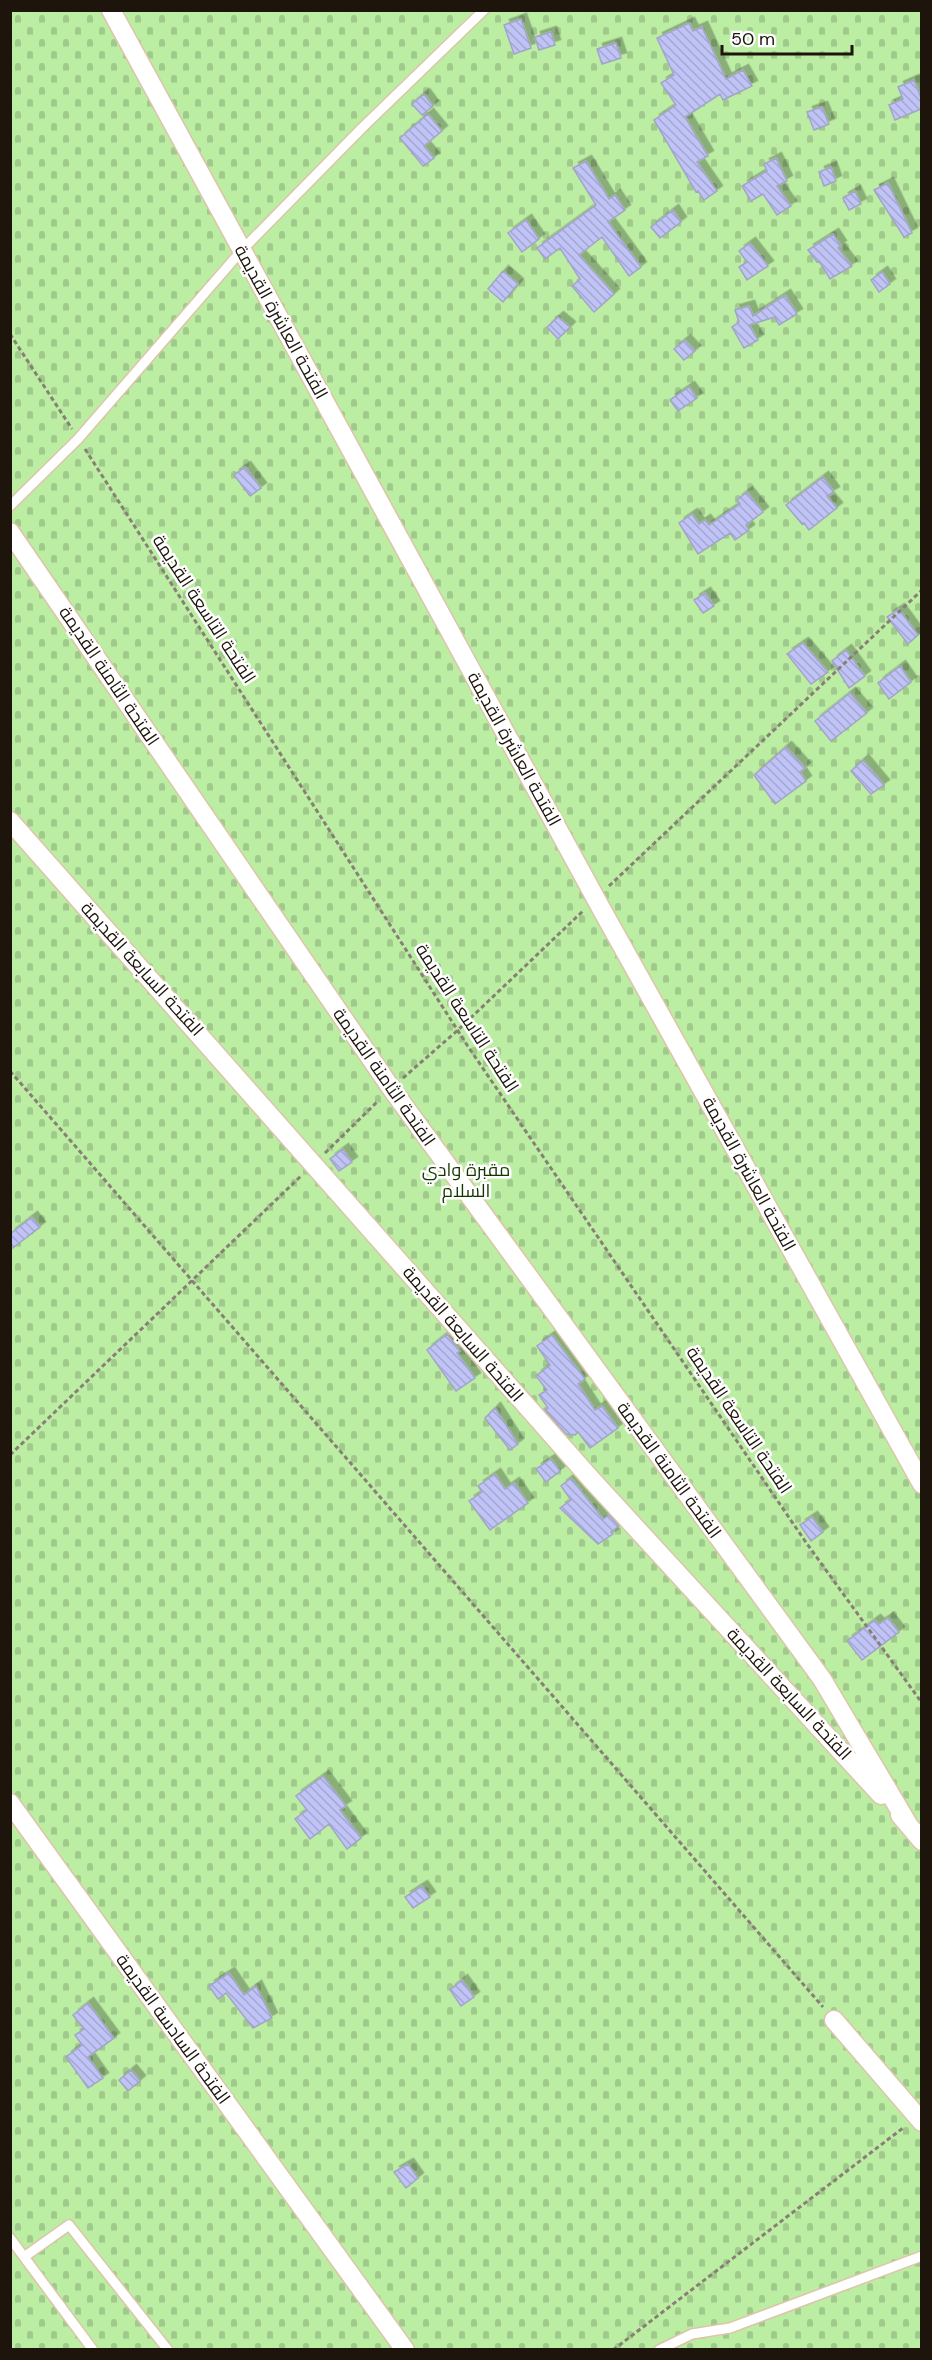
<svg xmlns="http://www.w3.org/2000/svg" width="932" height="2360" font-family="'DM Sans',Cairo,sans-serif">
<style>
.cemetery{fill:url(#cemetery-stones)}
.building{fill:url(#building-back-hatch);stroke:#a2a5c5;stroke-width:1.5;filter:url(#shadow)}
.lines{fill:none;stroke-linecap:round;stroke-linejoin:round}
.service-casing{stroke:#dec4aa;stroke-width:12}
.minor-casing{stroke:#dec4aa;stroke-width:21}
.path{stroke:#887f75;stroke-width:3;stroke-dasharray:4.5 3;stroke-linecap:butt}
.service{stroke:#fff;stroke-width:9}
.minor{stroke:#fff;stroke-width:18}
.labels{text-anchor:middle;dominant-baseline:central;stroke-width:5;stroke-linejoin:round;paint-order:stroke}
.street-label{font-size:18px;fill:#1d140b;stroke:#fff}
.park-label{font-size:18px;fill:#143500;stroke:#fff}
</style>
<defs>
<pattern id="cemetery-stones" width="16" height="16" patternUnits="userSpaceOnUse" patternTransform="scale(1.5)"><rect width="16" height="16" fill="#bbeda3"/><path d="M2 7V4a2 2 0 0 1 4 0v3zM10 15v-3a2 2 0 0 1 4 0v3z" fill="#a0ca8b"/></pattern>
<pattern id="building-back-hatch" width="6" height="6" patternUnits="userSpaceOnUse" patternTransform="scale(1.5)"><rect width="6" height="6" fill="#bfc3f6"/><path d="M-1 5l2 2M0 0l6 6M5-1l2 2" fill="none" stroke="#a4a7d2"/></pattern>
<filter id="shadow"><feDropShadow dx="5.5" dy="-5.5" stdDeviation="0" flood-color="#0004"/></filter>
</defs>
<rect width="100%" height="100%" fill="#fcf1e6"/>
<!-- cemetery -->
<path class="cemetery" d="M11,11H921V2349H11Z"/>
<!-- building -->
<path class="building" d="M521,19L531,48L514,54L504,25Z
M689,23L693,31L702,27L726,79L743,70L752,86L723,100L720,94L685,117L708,156L697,162L717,191L704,200L698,191L696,192L654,120L676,105L661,83L674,75L657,38Z
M551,32L555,45L539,50L535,37Z
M616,43L621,58L602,64L597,49Z
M914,80L921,98V109L895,120L889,105L903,99L898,87Z
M424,94L433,106L422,115L412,104Z
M822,107L829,124L814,130L807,112Z
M428,114L442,131L424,146L434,158L423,166L400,138Z
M776,158L787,181L777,186L791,206L777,215L763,194L751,201L742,186L767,171L764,164Z
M586,161L609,199L615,195L625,210L608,222L641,267L629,276L602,237L579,255L614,294L594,312L572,286L580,279L560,248L545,259L537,248L596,205L573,168Z
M831,167L836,181L824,186L819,172Z
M888,183L912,233L904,237L874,190Z
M855,191L861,204L849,210L843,198Z
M673,210L681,222L660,238L651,227Z
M526,220L539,239L522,252L508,233Z
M833,234L841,246L838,248L852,266L830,279L819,261L817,262L808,250Z
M750,243L768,266L747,280L739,267L747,262L739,251Z
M503,271L518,284L503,302L488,289Z
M882,272L890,284L879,292L871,280Z
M785,295L797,314L779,325L775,317L749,325L758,340L744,348L732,327L739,322L735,310L749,306L753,316Z
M558,317L570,327L558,339L547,327Z
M685,340L695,351L684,360L674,349Z
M689,387L697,398L678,411L670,400Z
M245,467L261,488L250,496L234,475Z
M823,477L834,492L827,496L837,508L809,530L804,523L802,524L786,505Z
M747,492L763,512L746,525L749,530L735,540L730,533L698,554L679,523L692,514L699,524L705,520L709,525L740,504L737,500Z
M705,593L714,606L703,613L694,600Z
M899,609L918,635L908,644L887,617Z
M803,643L828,672L811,684L787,654Z
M846,650L865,676L849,688L832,661Z
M900,666L911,682L889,699L878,683Z
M850,693L867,713L831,741L815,721Z
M786,747L805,768L800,772L806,781L775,804L754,775Z
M863,760L884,785L871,794L851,771Z
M343,1149L352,1162L339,1171L330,1159Z
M32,1217L40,1227L10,1250V1234Z
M447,1334L460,1351L457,1353L475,1378L456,1391L427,1350Z
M552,1335L585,1379L578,1384L595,1410L602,1406L618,1428L590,1448L578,1432L575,1435L566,1434L545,1410L548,1408L539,1395L547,1390L536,1376L550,1365L537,1346Z
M495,1408L518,1444L510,1450L485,1418Z
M551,1459L560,1471L546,1482L536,1469Z
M495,1474L505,1489L514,1483L528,1503L490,1530L469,1501L482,1492L478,1486Z
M571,1478L603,1519L609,1515L619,1526L611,1532L613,1534L598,1544L560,1508L571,1500L561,1486Z
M812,1517L823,1532L811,1541L800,1525Z
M888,1618L899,1632L862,1660L847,1641L875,1620L879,1624Z
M323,1776L346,1806L340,1810L361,1838L347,1849L329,1824L310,1839L295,1819L307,1810L296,1796Z
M422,1886L430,1897L413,1908L405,1897Z
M229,1973L244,1995L256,1986L272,2018L253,2028L226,1993L218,1999L209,1986Z
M462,1980L474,1997L461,2006L450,1990Z
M88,2003L114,2038L88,2057L103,2078L88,2088L66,2057L82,2045L75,2035L84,2029L73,2015Z
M131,2070L140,2081L128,2091L119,2080Z
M408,2164L418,2178L406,2188L394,2172Z"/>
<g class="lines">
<defs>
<path id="service" d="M10,506L78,439L242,250L362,128L484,10
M10,2238L93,2350
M24,2257L69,2225L168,2350
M659,2350L692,2334L730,2328L922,2256"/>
<path id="minor" d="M111,10L602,910L922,1484
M10,532L391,1088L822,1679L908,1824
M10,821L591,1479L881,1795
M10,1803L405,2350
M900,1815L922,1841
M834,2020L922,2122"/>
</defs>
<!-- service casing -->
<use href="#service" class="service-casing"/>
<!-- minor casing -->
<use href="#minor" class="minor-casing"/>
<!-- path -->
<path class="path" d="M10,334L72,429
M85,449L467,1045L805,1541L922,1703
M609,886L922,590
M10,1071L823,2007
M403,1078L458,1030L583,911
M325,1153L378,1101
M10,1455L301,1176
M613,2350L903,2128"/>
<!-- service -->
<use href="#service" class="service"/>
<!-- minor -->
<use href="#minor" class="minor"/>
</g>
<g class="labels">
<!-- street labels -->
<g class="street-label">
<text transform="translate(281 322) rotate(61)">الفتحة العاشرة القديمة</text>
<text transform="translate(204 609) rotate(57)">الفتحة التاسعة القديمة</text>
<text transform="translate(109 676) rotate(56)">الفتحة الثامنة القديمة</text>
<text transform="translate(514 749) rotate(61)">الفتحة العاشرة القديمة</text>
<text transform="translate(142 969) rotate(48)">الفتحة السابعة القديمة</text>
<text transform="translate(467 1018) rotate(57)">الفتحة التاسعة القديمة</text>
<text transform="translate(384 1077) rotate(55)">الفتحة الثامنة القديمة</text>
<text transform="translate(749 1174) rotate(61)">الفتحة العاشرة القديمة</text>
<text transform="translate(463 1334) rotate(49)">الفتحة السابعة القديمة</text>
<text transform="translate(739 1420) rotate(56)">الفتحة التاسعة القديمة</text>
<text transform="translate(669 1470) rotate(54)">الفتحة الثامنة القديمة</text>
<text transform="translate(789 1694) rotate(47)">الفتحة السابعة القديمة</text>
<text transform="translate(173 2029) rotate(54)">الفتحة السادسة القديمة</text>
</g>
<!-- park labels -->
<g class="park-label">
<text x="466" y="1170">مقبرة وادي<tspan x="466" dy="21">السلام</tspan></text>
</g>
</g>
<!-- border -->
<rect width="932" height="2360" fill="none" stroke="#1d140b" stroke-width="24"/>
<!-- scale -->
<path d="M722 45v9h130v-9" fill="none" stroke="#1d140b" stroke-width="3"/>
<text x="731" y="45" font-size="18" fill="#1d140b" stroke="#ffffff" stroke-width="4.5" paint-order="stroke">50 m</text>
</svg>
